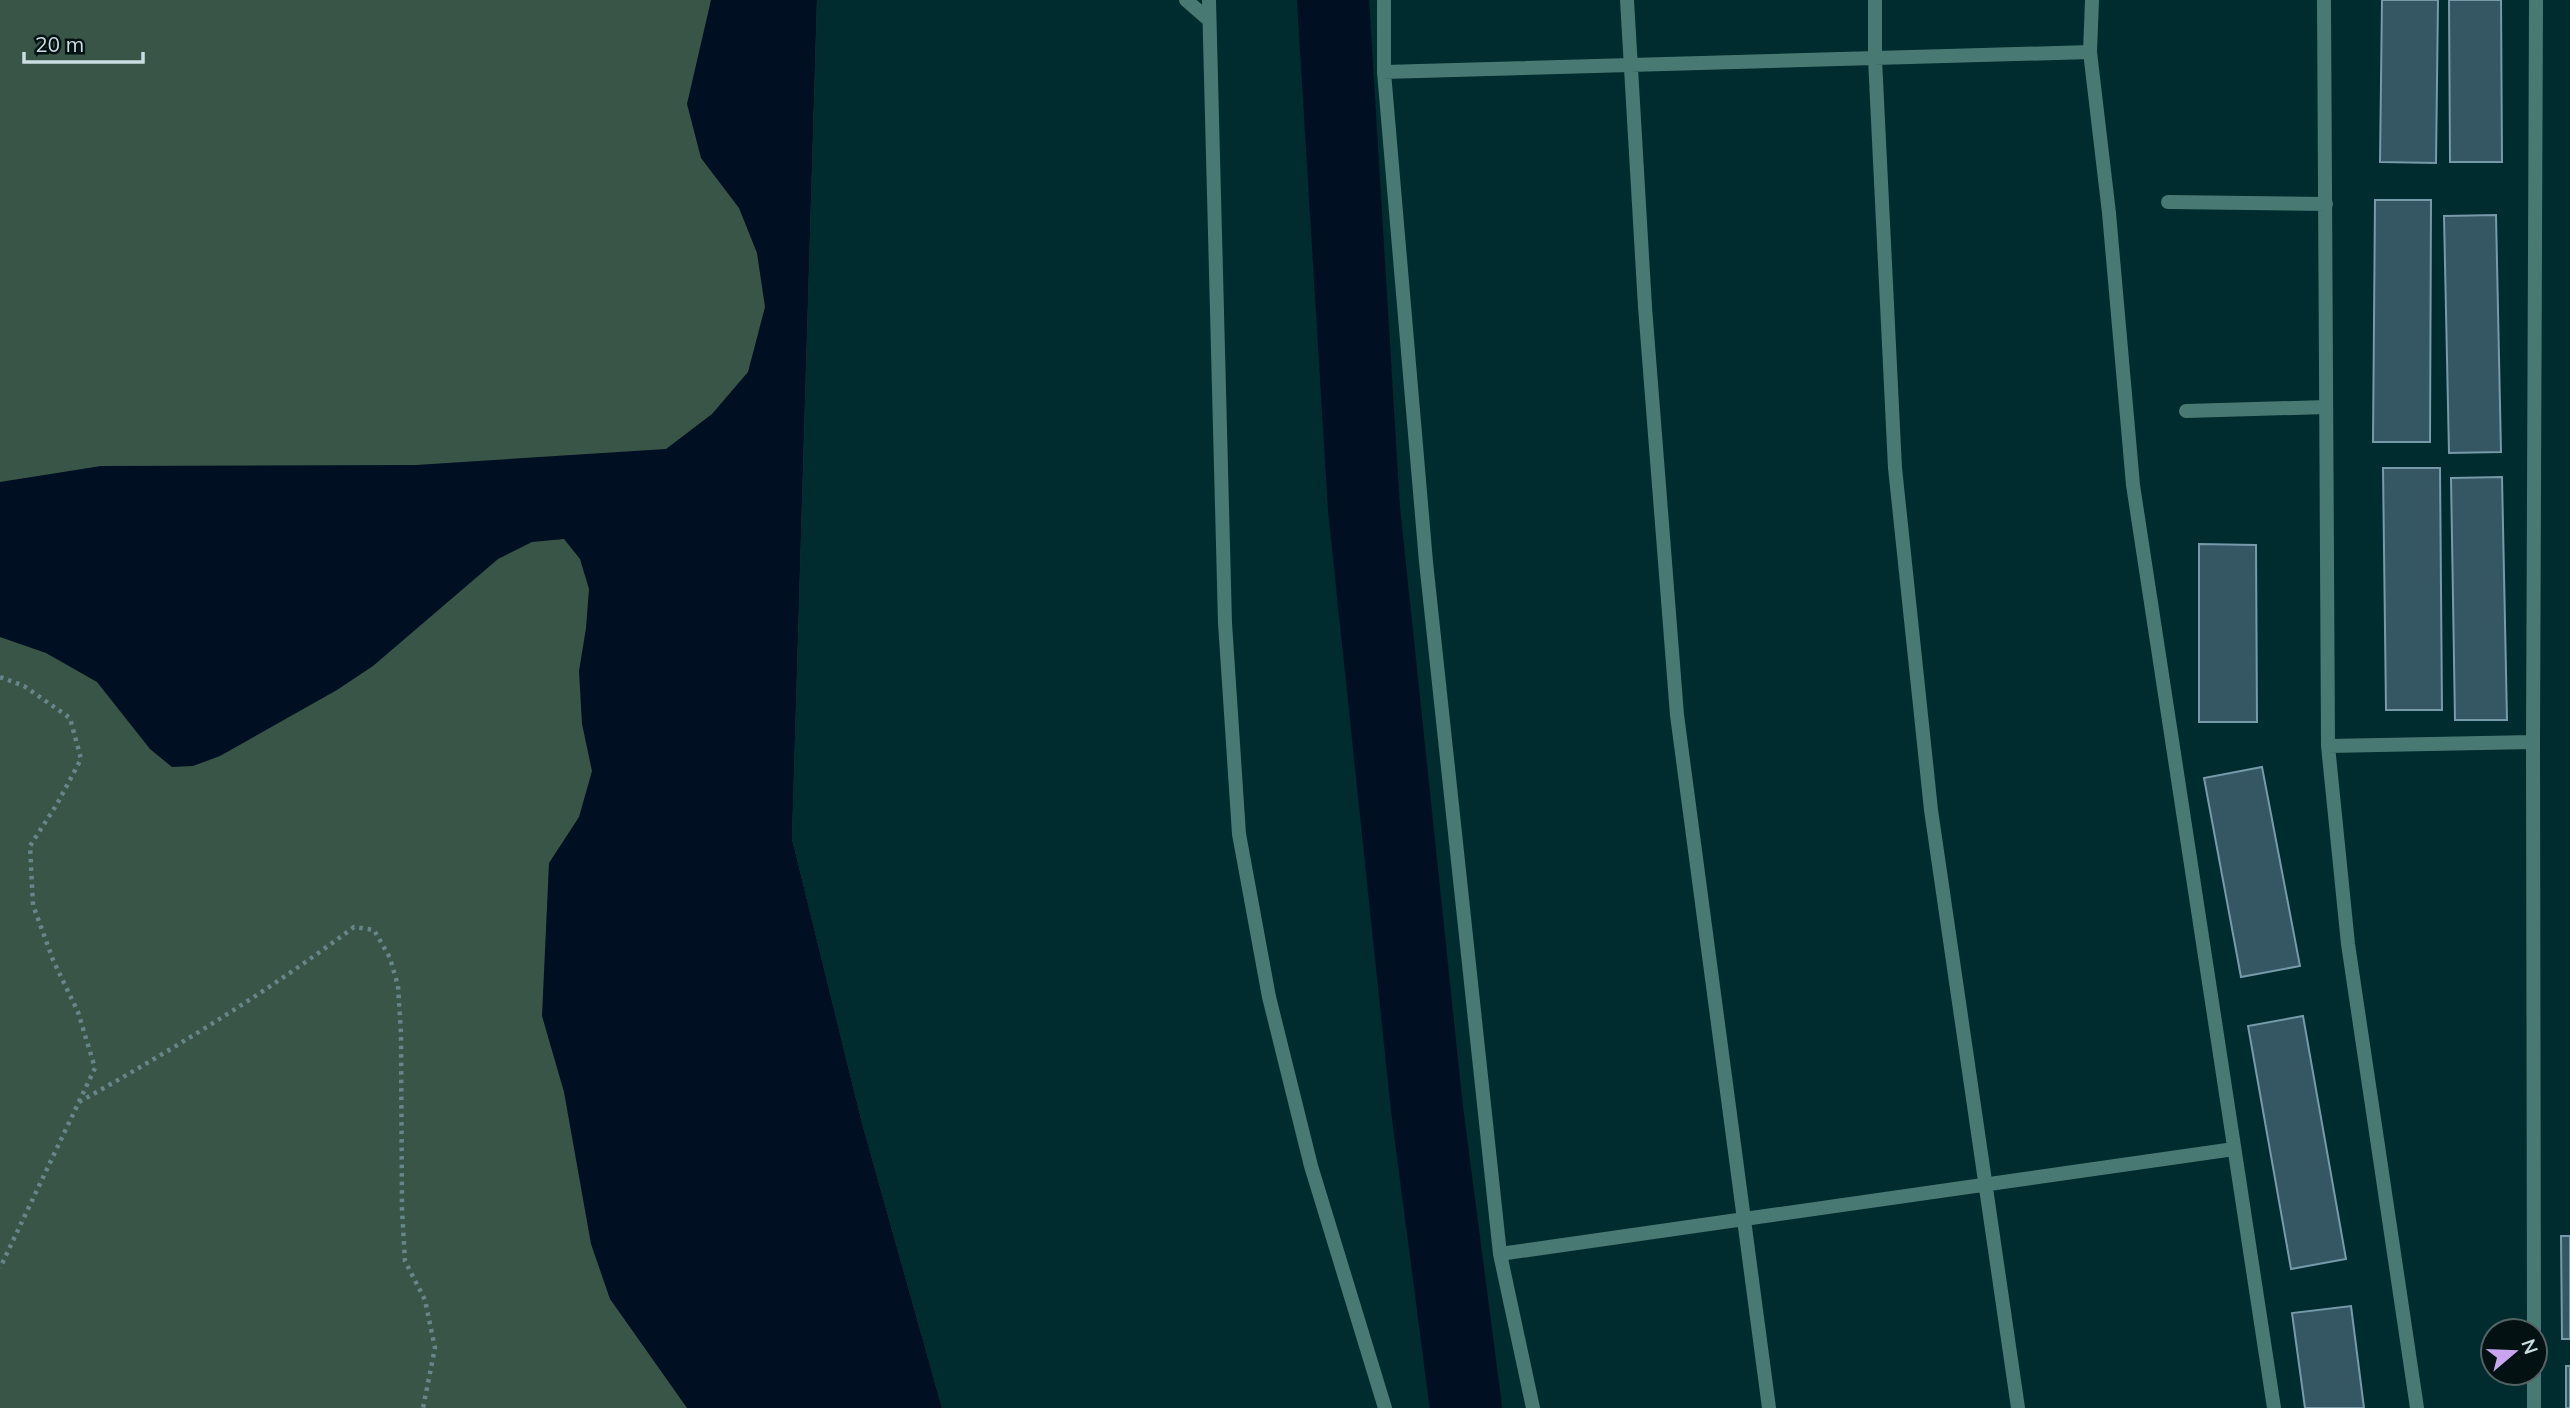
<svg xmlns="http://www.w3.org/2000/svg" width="2570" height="1408" font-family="Mulish,sans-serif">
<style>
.green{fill:#385547}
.water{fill:#000f22}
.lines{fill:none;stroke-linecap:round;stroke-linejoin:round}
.river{stroke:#000f22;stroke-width:72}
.building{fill:#355764;stroke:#769aa9;stroke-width:2}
.path{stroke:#67868a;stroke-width:4.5;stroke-dasharray:3.5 5;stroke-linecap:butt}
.minor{stroke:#487972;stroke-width:14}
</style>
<rect width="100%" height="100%" fill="#002b2f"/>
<!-- green -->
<path class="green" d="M0,0H817L792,839L862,1123L942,1408H0Z"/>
<!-- water -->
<path class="water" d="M711,0H817L792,839L862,1123L942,1408H687L610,1299L591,1244L564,1092L542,1016L549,863L579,817L592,771L582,724L579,671L586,628L589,589L580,559L564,539L532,542L498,559L373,666L337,690L220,756L193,766L172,767L150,749L97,682L46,653L0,637V482L101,466L416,465L666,449L712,414L748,372L765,307L757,253L739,208L701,158L687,104Z"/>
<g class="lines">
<!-- river -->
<path class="river" d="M1333,0L1364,509L1427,1109L1466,1408"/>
</g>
<!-- building -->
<path class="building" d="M2382,0H2438L2436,163L2380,162Z
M2449,0H2501L2502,162H2450Z
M2375,200H2431L2430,442H2373Z
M2496,215L2501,452L2449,453L2444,216Z
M2383,468H2440L2442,710H2386Z
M2502,477L2507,720H2455L2451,478Z
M2199,544L2256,545L2257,722H2199Z
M2262,767L2300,966L2241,977L2204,778Z
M2303,1016L2346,1259L2291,1269L2248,1026Z
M2561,1236H2570V1339H2562Z
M2351,1306L2364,1408H2305L2292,1313Z
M2566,1366H2570V1408H2566Z"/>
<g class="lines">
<!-- path -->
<path class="path" d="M0,677L24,686L70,718L81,759L57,804L30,846L33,905L53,960L78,1012L95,1068L0,1268
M79,1102C174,1049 267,992 354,927L374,930L390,958L398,986L401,1033L402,1209L405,1261L425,1300L435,1348L423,1408"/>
<!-- minor -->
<path class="minor" d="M1186,0L1209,20
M1209,0L1225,623L1239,834L1269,997L1311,1166L1385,1408
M1384,0V72L1426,562L1500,1254L1533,1408
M1627,0L1645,307L1677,715L1769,1408
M1875,0V59L1895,468L1931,810L2018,1408
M2092,0L2090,52L2109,213L2133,485L2274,1408
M2324,0L2328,746L2348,944L2417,1408
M1384,72L2090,52
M2168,202L2326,204
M2186,411L2326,407
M2328,746L2533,742
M1500,1254L2234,1149
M2534,1331L2533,742L2536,0
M2534,1373V1408"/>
</g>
<!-- north arrow -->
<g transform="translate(2514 1352) rotate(71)"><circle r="33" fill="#031113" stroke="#536365" stroke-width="2"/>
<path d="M0-5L12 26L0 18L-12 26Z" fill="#c9a5ee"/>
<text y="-10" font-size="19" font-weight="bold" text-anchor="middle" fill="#cadee1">N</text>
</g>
<!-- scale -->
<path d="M24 52v10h119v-10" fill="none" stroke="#cadee1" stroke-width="3.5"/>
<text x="35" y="52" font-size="21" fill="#cadee1" stroke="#031113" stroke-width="5" paint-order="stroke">20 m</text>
</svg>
